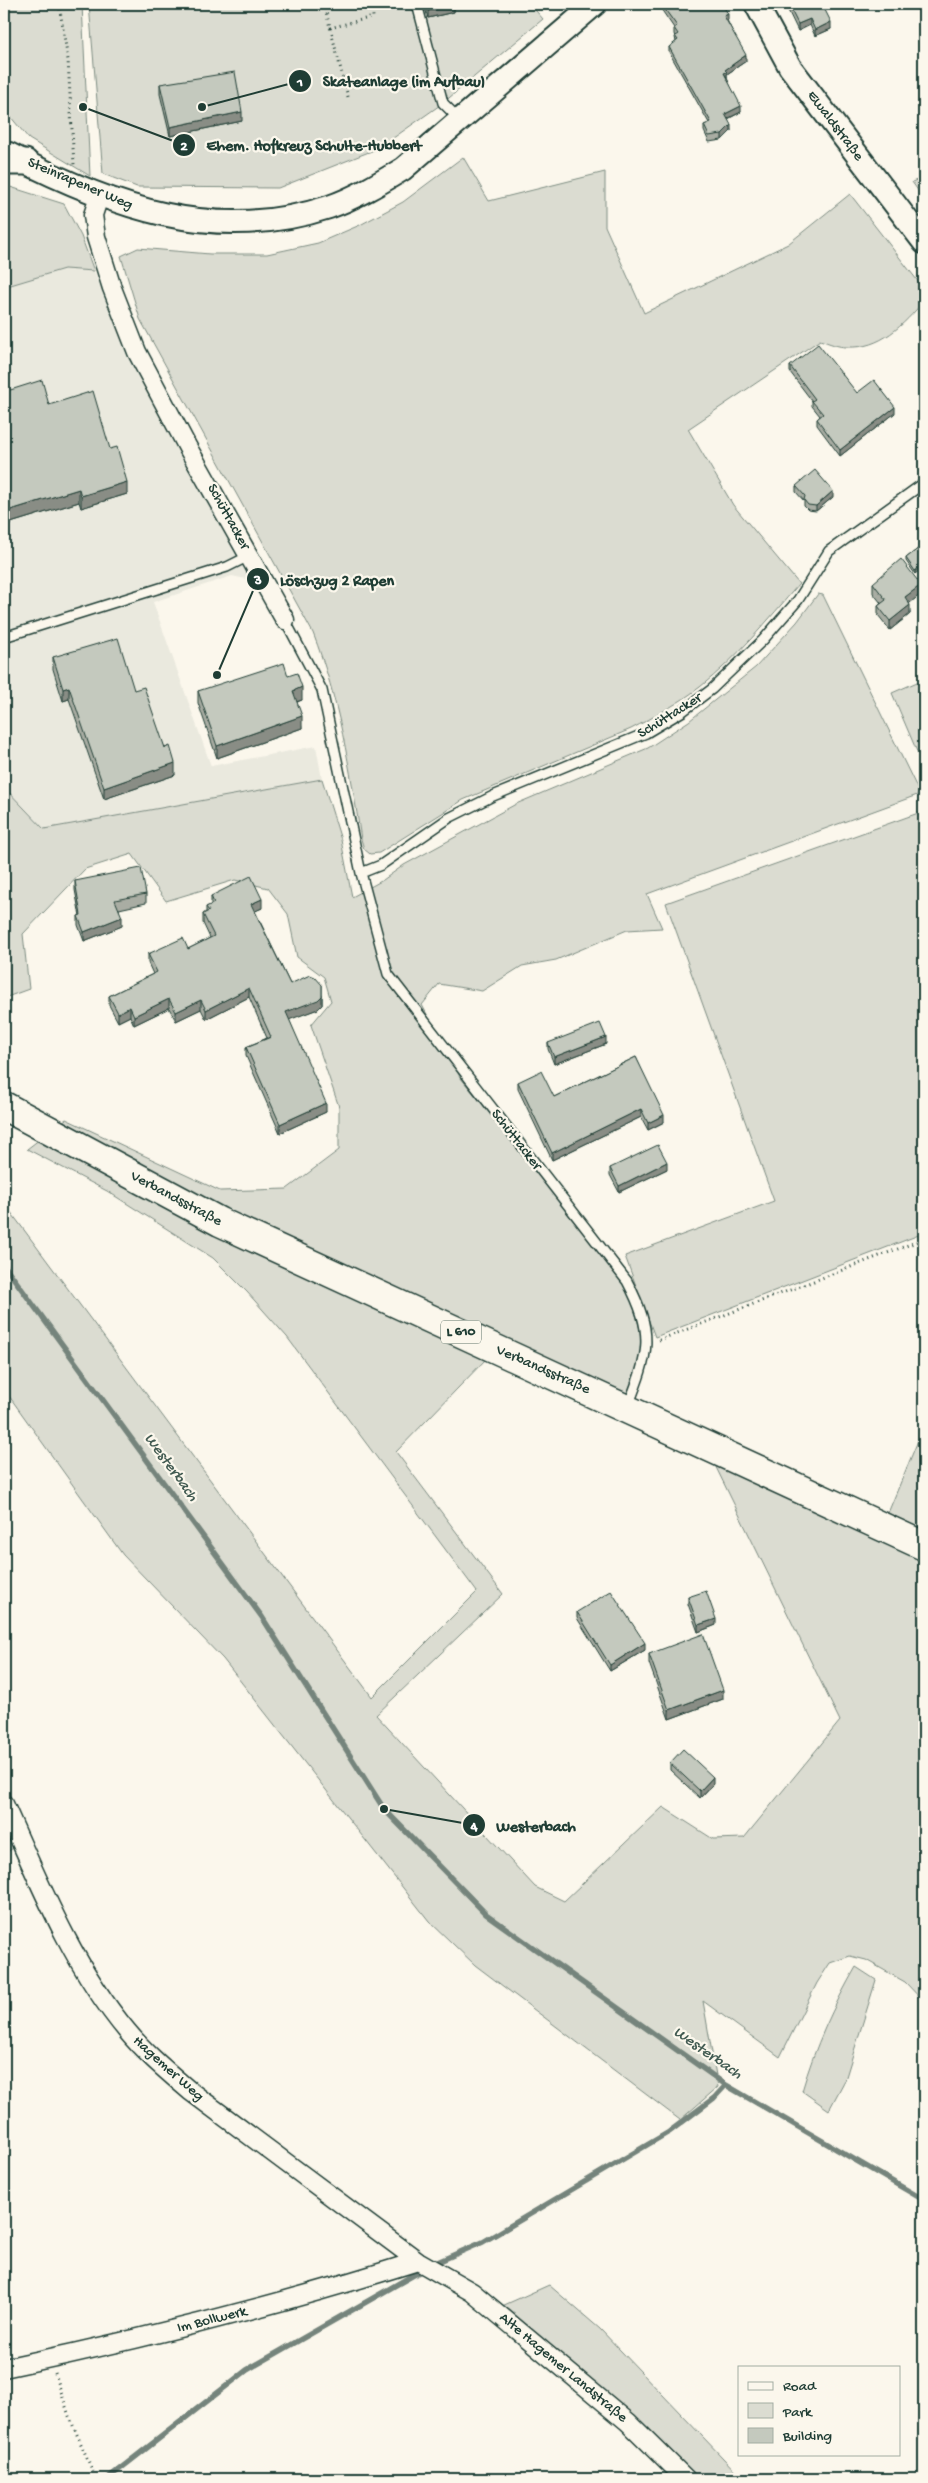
<svg xmlns="http://www.w3.org/2000/svg" width="928" height="2483" font-family="'Gochi Hand',sans-serif">
<style>
.built{fill:#eae9de}
.green{fill:#dbdcd1;stroke:#7d8c82}
.lines{fill:none;stroke-linecap:round;stroke-linejoin:round}
.stream{stroke:#74847b;stroke-width:5.5}
.service-casing{stroke:#1f3d34;stroke-width:12}
.minor-casing{stroke:#1f3d34;stroke-width:21}
.tertiary-casing{stroke:#1f3d34;stroke-width:26}
.secondary-casing{stroke:#1f3d34;stroke-width:29}
.primary-casing{stroke:#1f3d34;stroke-width:31}
.path{stroke:#1f3d34;stroke-width:3;stroke-dasharray:1 4;stroke-linecap:butt}
.service{stroke:#fbf7ec;stroke-width:9}
.minor{stroke:#fbf7ec;stroke-width:18}
.tertiary{stroke:#fbf7ec;stroke-width:22}
.secondary{stroke:#fbf7ec;stroke-width:25}
.primary{stroke:#fbf7ec;stroke-width:28}
.wall{fill:#a9ada3;stroke:#1f3d34}
.shaded-wall{fill:#898d85;stroke:#1f3d34}
.building{fill:#c4c9be;stroke:#1f3d34}
.labels{text-anchor:middle;dominant-baseline:central;stroke-width:4.5;stroke-linejoin:round;paint-order:stroke}
.shield{fill:#fbf7ec;stroke:#61756b;stroke-width:1}
.shield-label{font-size:14px;font-weight:bold;fill:#1f3d34}
.street-label{font-size:15px;fill:#1f3d34;stroke:#fbf7ec}
.water-label{font-size:16px;font-style:italic;fill:#425b52;stroke:#fbf7ec}
.leader{fill:none;stroke:#1f3d34;stroke-width:2}
.callout-dot{fill:#1f3d34;stroke:#fbf7ec;stroke-width:2}
.mark-label{font-size:15px;text-anchor:middle;font-weight:bold;fill:#fff}
.callout-label{font-size:16px;text-anchor:middle;font-weight:bold;fill:#1f3d34;stroke:#fbf7ec;stroke-width:4.5;stroke-linejoin:round;paint-order:stroke}
</style>
<rect width="100%" height="100%" fill="#fbf7ec"/>
<filter id="ink" filterUnits="userSpaceOnUse"><feTurbulence type="fractalNoise" baseFrequency=".02" numOctaves="2"/><feDisplacementMap in="SourceGraphic" scale="10" xChannelSelector="R" yChannelSelector="G"/><feConvolveMatrix kernelMatrix="1 2 1 2 8 2 1 2 1" color-interpolation-filters="sRGB"/></filter>
<g filter="url(#ink)">
<!-- built -->
<path class="built" d="M64,269L94,271L129,354L224,533L261,590L246,579L232,576L153,602L211,766L316,746L322,779L44,829L4,787V287Z"/>
<!-- green -->
<path class="green" d="M4,4H82L90,176L29,139L5,110Z
M89,4H530L543,19L443,103L379,148L278,188L137,187L103,174Z
M463,157L489,201L605,172V226L644,313L788,244L850,194L924,289V301C903,325 881,349 847,347C838,347 829,343 820,340L688,429L733,505L799,584C768,620 737,658 700,687C679,703 654,717 631,729L463,800L379,853L370,854L364,849L361,839C350,768 339,700 313,633L140,319L121,256L138,248L210,254H267L318,243L360,225L403,202Z
M924,177V199L912,182Z
M4,185L64,204L81,236L94,271L64,269L4,287Z
M818,594L823,595L920,794L647,894L662,928L627,930L556,960L522,966L482,991L439,984L422,1005L460,1077L627,1281L641,1333V1357L627,1395L272,1231L488,1357L396,1452L503,1594L376,1715L535,1887L564,1901L663,1807L713,1839L744,1838L840,1721L712,1459L924,1558V2002L905,1982L866,1960L850,1956L830,1963L817,1983L780,2057L703,2001L718,2087L680,2120L475,1965L429,1921L223,1659L123,1555L4,1389V1203L372,1697L477,1592L287,1337L247,1292L213,1258L107,1191L27,1149L66,1119L220,1191L287,1189L339,1150V1107L311,1025L331,1001L324,977L297,957L288,914L268,888L235,880L166,901L132,854L85,869L23,934L29,989L4,998V787L44,829L322,779L341,840L352,897L383,880L404,865L516,804L648,748L689,721L756,667L797,622Z
M924,679V768L892,693Z
M924,811V1233L655,1337L625,1256L774,1201L666,903Z
M924,1426V1530L888,1513Z
M4,1810L19,1843L4,1855Z
M856,1967L876,1980L845,2080L829,2110L802,2091C815,2046 833,2007 856,1967Z
M549,2285L600,2329L743,2479H693L502,2306Z"/>
<g class="lines">
<!-- stream -->
<path class="stream" d="M4,1265L262,1617L384,1809L486,1914L726,2085L924,2200
M433,2264L483,2242L669,2132L714,2098L726,2085
M107,2479L247,2370L424,2269"/>
<defs>
<path id="service" d="M417,4L443,103L460,120
M285,620L322,690L361,873L388,974L627,1281C655,1334 649,1353 628,1406
M4,637L227,567L249,556
M361,873L381,865L449,818L493,796L646,733L683,711L712,689L763,640L798,600L829,551L924,483"/>
<path id="minor" d="M100,194L93,215L96,237L112,288L137,352L188,448L285,620
M4,1804C39,1882 72,1965 127,2031C145,2053 168,2072 190,2091L418,2261L472,2292L628,2422L686,2479
M4,2368C144,2339 282,2304 418,2261"/>
<path id="tertiary" d="M756,4L790,67L924,242
M9,154C110,206 214,245 329,207C355,198 380,183 403,169L595,4"/>
<path id="secondary" d="M4,162H25"/>
<path id="primary" d="M4,1106L220,1222L924,1546"/>
</defs>
<!-- service casing -->
<use href="#service" class="service-casing"/>
<!-- minor casing -->
<use href="#minor" class="minor-casing"/>
<!-- tertiary casing -->
<use href="#tertiary" class="tertiary-casing"/>
<!-- secondary casing -->
<use href="#secondary" class="secondary-casing"/>
<!-- primary casing -->
<use href="#primary" class="primary-casing"/>
<!-- path -->
<path class="path" d="M59,4L68,60L74,165
M324,4L348,97
M330,28L373,17L372,4
M659,1340L924,1239
M55,2373L69,2416L96,2479"/>
<!-- service -->
<use href="#service" class="service"/>
<!-- minor -->
<use href="#minor" class="minor"/>
<!-- tertiary -->
<use href="#tertiary" class="tertiary"/>
<!-- secondary -->
<use href="#secondary" class="secondary"/>
<!-- primary -->
<use href="#primary" class="primary"/>
</g>
<!-- wall -->
<path class="wall" d="M424,4H454V12L428,18Z
M661,4L728,20H727L746,61L727,74V78L741,112L728,119L731,131L722,140L709,142L704,131V125L709,123L669,52V47L676,42L675,37L674,34V28L661,9Z
M785,4H822L831,29L815,36L810,25L798,31Z
M160,84L242,121L170,136L160,94Z
M790,366L857,393L895,413L840,456L817,425V419L820,416L812,406V401L790,372Z
M4,392L49,405L110,449L127,494L81,508L79,502L4,525Z
M796,486L833,497L816,511L808,510L804,506V501L796,492Z
M919,548L915,574L906,561V558Z
M873,583L921,594L909,603L910,614L890,630L878,615V606L881,603L873,593Z
M53,657L134,690L165,748L175,775L104,799L69,699L63,701L53,669Z
M288,676L302,700L297,702L302,728L217,758L198,703V691Z
M75,881L146,894V903L119,909L122,926L84,941L78,925V916H80L75,890Z
M211,896L262,908L255,911L290,984L322,994V1005L318,1009L289,1019L326,1112L280,1133L246,1056V1047L267,1038L249,997L206,1019L201,1009L176,1021L169,1008L134,1025L130,1016L118,1022L109,1005V996L153,974L148,963V954L188,949L210,938L203,923V914L206,912V907L211,905Z
M548,1043L606,1044L554,1064L548,1049Z
M636,1057L664,1122L648,1130L641,1117L552,1160L518,1089V1082L554,1097Z
M610,1168L667,1169L619,1192L610,1175Z
M688,1597L716,1625L698,1632L688,1604Z
M577,1612L645,1650L610,1671L577,1618Z
M649,1654L723,1699L669,1719L649,1663Z
M670,1763L713,1784L700,1798L670,1770Z"/>
<!-- shaded-wall -->
<path class="shaded-wall" d="M454,5V12L428,18V11Z
M728,14V20L724,22V16Z
M810,19V25L798,31V24Z
M831,22V29L815,36V30Z
M746,55V61L727,74V78L724,73L725,70Z
M741,106V112L725,120V114Z
M242,112V121L170,136V127Z
M731,125V131L722,140V134Z
M895,407V413L840,456V450Z
M127,482V494L81,508V496Z
M79,489V502L4,525V512Z
M833,491V497L816,511V506Z
M924,564V567L915,574V571Z
M921,585V594L905,607V597Z
M910,605V614L890,630V621Z
M69,687V699L63,701V689Z
M302,687V700L293,703V691Z
M302,716V728L217,758V746Z
M175,763V775L104,799V788Z
M262,899V908L251,913V904Z
M122,917V926L84,941V932Z
M322,985V1005L318,1009L286,1021V1012Z
M249,988V997L206,1019V1010Z
M169,999V1008L134,1025V1016Z
M201,1000V1009L176,1021V1012Z
M130,1007V1016L118,1022V1013Z
M606,1037V1044L554,1064V1057Z
M326,1103V1112L280,1133V1124Z
M641,1109V1117L552,1160V1153Z
M664,1115V1122L648,1130V1123Z
M667,1162V1169L619,1192V1186Z
M716,1619V1625L698,1632V1625Z
M645,1643V1650L610,1671V1665Z
M723,1690V1699L669,1719V1710Z
M713,1777V1784L700,1798V1791Z"/>
<!-- building -->
<path class="building" d="M426,4H454V5L428,11Z
M661,4H722L728,14L724,16L746,55L725,70L727,72L724,73L741,106L725,114L731,125L722,134L709,136L704,125L711,122L669,47L678,40L675,36L678,34L674,28L677,26Z
M788,4H822L831,22L815,30L810,19L798,24Z
M235,72L242,112L170,127L160,84Z
M818,344L857,393L874,380L895,407L840,450L817,419L823,414L812,401L815,399L790,366Z
M42,380L49,405L93,391L110,449L117,447L127,482L81,496L79,489L4,512V392Z
M815,470L833,491L816,506L808,505L804,500L805,496L796,486Z
M919,548L924,555V564L915,571L906,558Z
M901,559L921,585L905,597L910,605L890,621L878,606L886,600L873,583Z
M118,638L134,690L144,687L165,748L170,746L175,763L104,788L69,687L63,689L53,657Z
M284,663L288,676L297,673L302,687L293,691L302,716L217,746L198,691Z
M141,868L146,894L115,900L122,917L84,932L78,916L81,915L75,881Z
M251,876L262,899L251,904L290,984L310,975L315,977L322,985V996L318,1000L286,1012L326,1103L280,1124L246,1047L271,1037L249,988L206,1010L201,1000L176,1012L169,999L134,1016L130,1007L118,1013L109,996L157,972L148,954L183,938L188,949L214,936L203,914L209,911L206,907L214,903L211,896Z
M600,1023L606,1037L554,1057L548,1043Z
M636,1057L664,1115L648,1123L641,1109L552,1153L518,1082L541,1071L554,1097Z
M658,1145L667,1162L619,1186L610,1168Z
M611,1591L645,1643L610,1665L577,1612Z
M706,1591L716,1619L698,1625L688,1597Z
M703,1634L723,1690L669,1710L649,1654Z
M683,1749L713,1777L700,1791L670,1763Z"/>
</g>
<g class="labels">
<!-- shield labels -->
<rect class="shield" x="441" y="1320.5" width="40" height="23" rx="4"/>
<g class="shield-label">
<text x="461" y="1332">L 610</text>
</g>
<!-- street labels -->
<g class="street-label">
<text transform="translate(835 126) rotate(53)">Ewaldstraße</text>
<text transform="translate(80 184) rotate(23)">Steinrapener Weg</text>
<text transform="translate(228 517) rotate(61)">Schüttacker</text>
<text transform="translate(670 716) rotate(-32)">Schüttacker</text>
<text transform="translate(516 1140) rotate(52)">Schüttacker</text>
<text transform="translate(176 1199) rotate(28)">Verbandsstraße</text>
<text transform="translate(543 1370) rotate(24)">Verbandsstraße</text>
<text transform="translate(168 2069) rotate(42)">Hagemer Weg</text>
<text transform="translate(212 2320) rotate(-14)">Im Bollwerk</text>
<text transform="translate(563 2368) rotate(40)">Alte Hagemer Landstraße</text>
</g>
<!-- water labels -->
<g class="water-label">
<text transform="translate(170 1468) rotate(54)">Westerbach</text>
<text transform="translate(707 2054) rotate(35)">Westerbach</text>
</g>
</g>
<!-- callouts -->
<path class="leader" d="M202 107L300 81M83 107L184 145M217 675L258 579M384 1809L474 1825"/>
<g class="callout-dot">
<circle cx="202" cy="107" r="5"/>
<circle cx="83" cy="107" r="5"/>
<circle cx="217" cy="675" r="5"/>
<circle cx="384" cy="1809" r="5"/>
<circle cx="300" cy="81" r="12"/>
<circle cx="184" cy="145" r="12"/>
<circle cx="258" cy="579" r="12"/>
<circle cx="474" cy="1825" r="12"/>
</g>
<g class="mark-label">
<text x="300" y="86">1</text>
<text x="184" y="150">2</text>
<text x="258" y="584">3</text>
<text x="474" y="1830">4</text>
</g>
<g class="callout-label">
<text x="404" y="86">Skateanlage (im Aufbau)</text>
<text x="314" y="150">Ehem. Hofkreuz Schulte-Hubbert</text>
<text x="337" y="585">Löschzug 2 Rapen</text>
<text x="536" y="1831">Westerbach</text>
</g>
<!-- margin -->
<rect width="928" height="2483" fill="none" stroke="#fbf7ec" stroke-width="20"/>
<rect x="10" y="10" width="908" height="2463" fill="none" stroke="#1f3d34" stroke-width="2" filter="url(#ink)"/>
<!-- legend -->
<rect x="738" y="2366" width="162" height="90" fill="#fbf7ec" stroke="#a3ada2"/>
<rect x="748" y="2382" width="25" height="8" fill="#fbf7ec" stroke="#a3ada2"/>
<text x="783" y="2390" font-size="15" fill="#1f3d34">Road</text>
<rect x="748" y="2403" width="25" height="15" fill="#dbdcd1" stroke="#a3ada2"/>
<text x="783" y="2416" font-size="15" fill="#1f3d34">Park</text>
<rect x="748" y="2428" width="25" height="15" fill="#c4c9be" stroke="#a3ada2"/>
<text x="783" y="2440" font-size="15" fill="#1f3d34">Building</text>
</svg>
